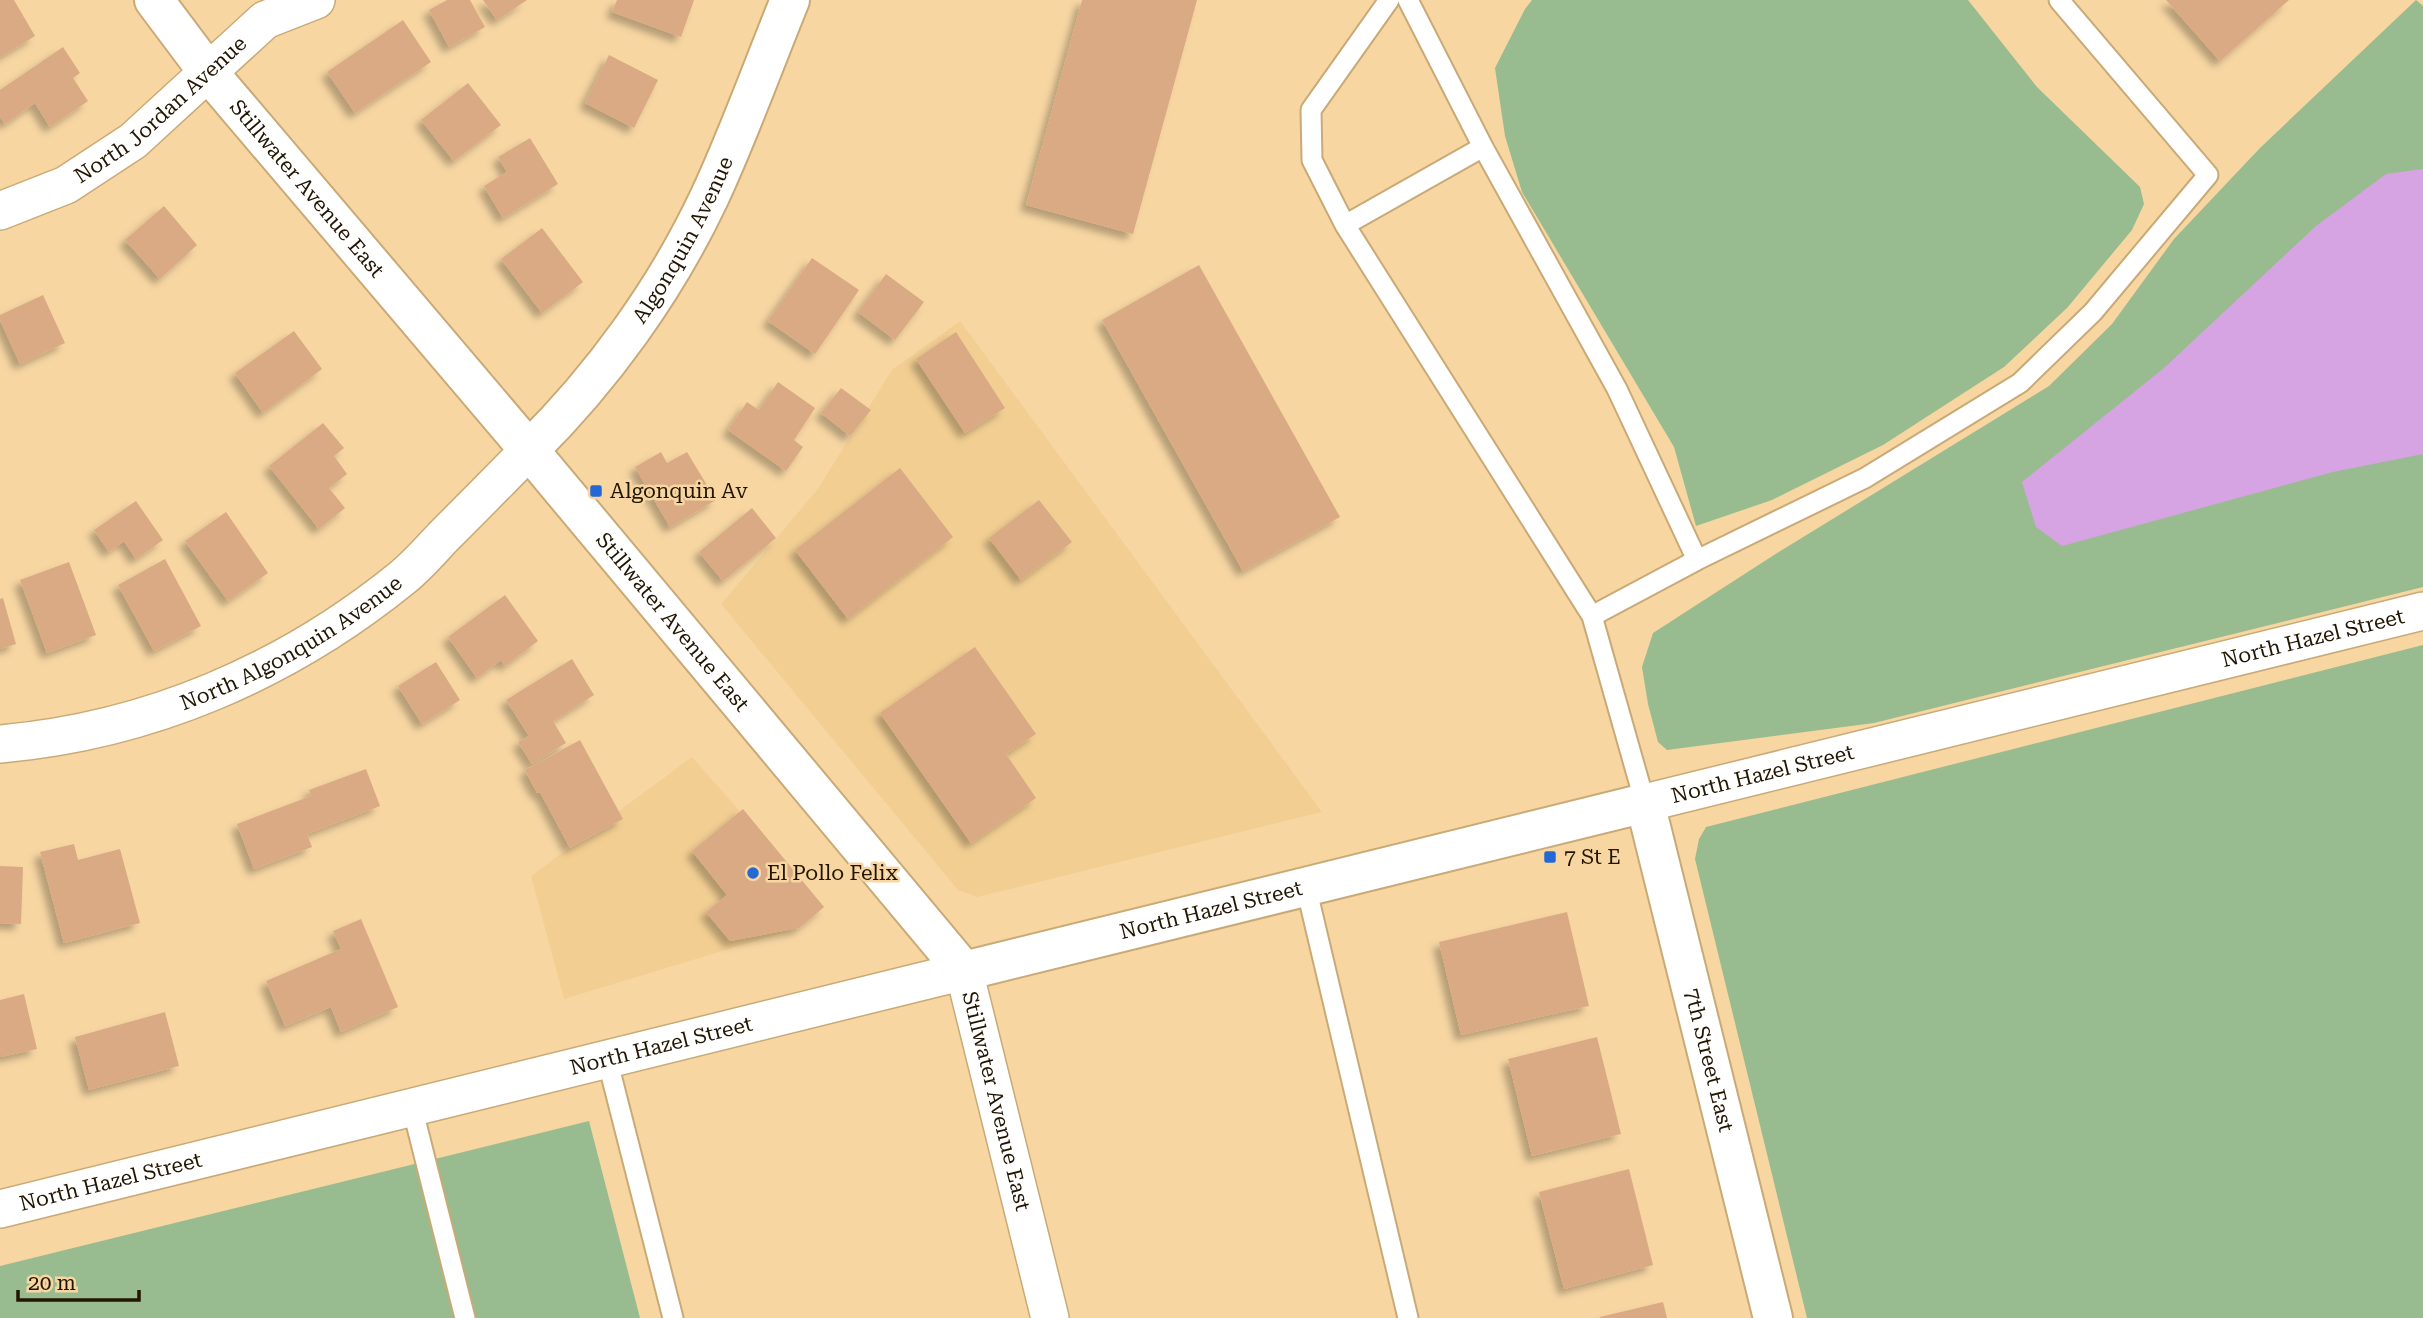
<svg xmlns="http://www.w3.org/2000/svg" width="2423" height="1318" font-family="'Roboto Serif',serif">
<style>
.built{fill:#f2ce92}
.green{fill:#98bc8f}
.water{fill:#d6a4e2}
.building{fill:#daaa84;filter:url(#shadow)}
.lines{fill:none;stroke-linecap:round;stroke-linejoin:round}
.lane-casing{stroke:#c9aa77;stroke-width:23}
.street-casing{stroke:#c9aa77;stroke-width:40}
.secondary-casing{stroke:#c9aa77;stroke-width:42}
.lane{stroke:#fff;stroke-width:19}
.street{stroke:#fff;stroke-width:37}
.secondary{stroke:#fff;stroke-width:38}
.poi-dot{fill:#2468d4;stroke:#f7d6a2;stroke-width:2.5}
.labels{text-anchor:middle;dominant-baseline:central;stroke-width:5;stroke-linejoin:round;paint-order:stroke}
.street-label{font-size:21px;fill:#221603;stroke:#f7d6a2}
.poi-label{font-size:21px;fill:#221603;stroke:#f7d6a2;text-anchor:start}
</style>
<defs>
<filter id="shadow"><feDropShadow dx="-6" dy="6" stdDeviation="3.5" flood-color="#0004"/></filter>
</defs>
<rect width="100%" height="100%" fill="#f7d6a2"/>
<!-- built -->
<path class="built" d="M960,321L1322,812L977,897L958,890L721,604L817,490L892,370Z
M692,757L824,907L798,928L564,999L531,876Z"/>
<!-- green -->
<path class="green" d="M1532,0H1968L2037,87L2140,187L2144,204L2132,230L2067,308L2004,367L1883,445L1772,500L1696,526L1674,447L1522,192L1505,136L1495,68L1525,9Z
M2416,0L2423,6V587L1874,723L1667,750L1658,742L1648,704L1642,667L1653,633L1774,555L2049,386L2112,324L2174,239L2260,148Z
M2423,645V1318H1807L1695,859L1699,839L1706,827Z
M589,1121L640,1318H0V1266Z"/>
<!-- water -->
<path class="water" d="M2423,169V454L2333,472L2062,546L2036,527L2022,482L2164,368L2316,226L2386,174Z"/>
<!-- building -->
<path class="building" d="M0,0H14L35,36L0,57Z
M447,0H470L485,27L449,47L429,10Z
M483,0H527L497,20Z
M617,0H694L681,37L612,12Z
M1082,0H1197L1133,234L1026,205Z
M2166,0H2289L2220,61Z
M403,20L431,62L355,113L327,72Z
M63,47L80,73L73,78L88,101L50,127L35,103L5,124L0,117V90Z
M609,55L658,80L634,128L585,103Z
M468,83L501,125L454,161L421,120Z
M530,138L558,184L503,218L484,186L507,172L498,157Z
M164,206L197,245L160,279L125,240Z
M542,228L583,282L542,313L501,259Z
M812,258L859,290L815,354L768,321Z
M1199,265L1340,517L1243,571L1102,320Z
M886,274L924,302L895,340L858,312Z
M43,295L65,343L20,364L0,320V315Z
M294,331L322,369L263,413L235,373Z
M956,332L1005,408L965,433L916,359Z
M778,382L815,408L794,440L803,447L786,471L728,430L747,402L759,410Z
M841,388L871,410L850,436L821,413Z
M323,423L344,448L334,456L347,474L329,488L345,508L319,529L269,466Z
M661,452L667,463L687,452L716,500L670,527L635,467Z
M900,468L953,537L848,619L795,550Z
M1039,500L1072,542L1021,580L989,538Z
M136,501L163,540L136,559L124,541L109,552L94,530Z
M752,508L776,538L723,581L699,552Z
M226,512L268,573L228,601L185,541Z
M165,559L201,626L154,651L118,585Z
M69,562L96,635L47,653L20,580Z
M505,595L538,641L505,666L501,660L477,678L448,637Z
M3,598L16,644L0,649V599Z
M975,647L1036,734L1006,754L1036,798L971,843L880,713Z
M572,659L594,695L553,721L566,743L532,764L518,742L529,736L506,700Z
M436,662L460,700L422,724L398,686Z
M580,740L623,819L570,848L540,792L537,793L525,770Z
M366,769L380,806L307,834L312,847L254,869L237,824L311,796L309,790Z
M743,809L824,907L799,928L730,941L706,912L727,895L692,851Z
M74,844L78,860L120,849L140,923L64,943L40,852Z
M0,866L23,867L21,924L0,923Z
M1567,912L1589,1006L1461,1035L1439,942Z
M361,919L398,1007L341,1032L331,1007L285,1026L266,981L341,949L333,931Z
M24,994L37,1049L0,1057V1000Z
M165,1012L179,1066L89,1090L75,1037Z
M1597,1037L1621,1134L1532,1156L1508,1059Z
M1629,1169L1653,1265L1564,1289L1539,1192Z
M1663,1302L1667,1318H1600V1317Z"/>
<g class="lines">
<defs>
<path id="lane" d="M1389,0L1311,110L1312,160L1345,225L1592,616L1645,803
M1408,0L1483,147
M1345,225L1483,147L1617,389L1697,560
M1592,616L1697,560L1865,478L2020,383L2093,312L2208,175L2059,0
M1306,887L1408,1318
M607,1059L673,1318
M412,1107L465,1318"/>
<g id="street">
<path id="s1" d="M0,211L66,185L133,141L265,20L316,0"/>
<path id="s2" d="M0,744C149,731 286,672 402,578C417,566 430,551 443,537C472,508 501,479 529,450"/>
<path id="s3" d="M1645,803L2423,611"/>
<path id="s4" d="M0,1209L964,971L1050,1318"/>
</g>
<g id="secondary">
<path id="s5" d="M154,0L208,72L529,450L964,971L1645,803L1773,1318"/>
<path id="s6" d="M529,450C602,378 665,291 709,198C739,134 763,66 790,0"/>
</g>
</defs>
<!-- lane casing -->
<use href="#lane" class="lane-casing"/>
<!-- street casing -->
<use href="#street" class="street-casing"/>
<!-- secondary casing -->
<use href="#secondary" class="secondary-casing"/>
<!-- lane -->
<use href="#lane" class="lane"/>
<!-- street -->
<use href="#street" class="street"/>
<!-- secondary -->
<use href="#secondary" class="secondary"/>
</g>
<!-- markers -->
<g class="poi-dot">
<rect x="589" y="484" width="14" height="14" rx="3.5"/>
<rect x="1543" y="850" width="14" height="14" rx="3.5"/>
<circle cx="753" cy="873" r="7"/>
</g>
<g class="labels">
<!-- street labels -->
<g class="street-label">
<text stroke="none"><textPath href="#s1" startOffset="192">North Jordan Avenue</textPath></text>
<text stroke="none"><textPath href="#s5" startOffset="243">Stillwater Avenue East</textPath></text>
<text stroke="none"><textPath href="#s6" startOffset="262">Algonquin Avenue</textPath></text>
<text stroke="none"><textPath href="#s5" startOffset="810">Stillwater Avenue East</textPath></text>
<text stroke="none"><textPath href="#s3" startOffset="688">North Hazel Street</textPath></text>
<text stroke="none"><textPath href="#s2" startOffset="312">North Algonquin Avenue</textPath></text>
<text stroke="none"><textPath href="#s3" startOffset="121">North Hazel Street</textPath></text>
<text stroke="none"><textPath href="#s5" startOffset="1519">North Hazel Street</textPath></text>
<text stroke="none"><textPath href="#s4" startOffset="681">North Hazel Street</textPath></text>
<text stroke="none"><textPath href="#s5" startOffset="2231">7th Street East</textPath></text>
<text stroke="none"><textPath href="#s4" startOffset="1127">Stillwater Avenue East</textPath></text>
<text stroke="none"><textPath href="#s4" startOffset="114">North Hazel Street</textPath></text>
</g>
<!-- poi labels -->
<g class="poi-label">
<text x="610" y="491">Algonquin Av</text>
<text x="1564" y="857">7 St E</text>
<text x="767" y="873">El Pollo Felix</text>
</g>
</g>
<!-- scale -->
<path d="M18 1290v10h121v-10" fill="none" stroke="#221603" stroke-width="3.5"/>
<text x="28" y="1290" font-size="21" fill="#221603" stroke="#f7d6a2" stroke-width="5" paint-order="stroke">20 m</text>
</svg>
